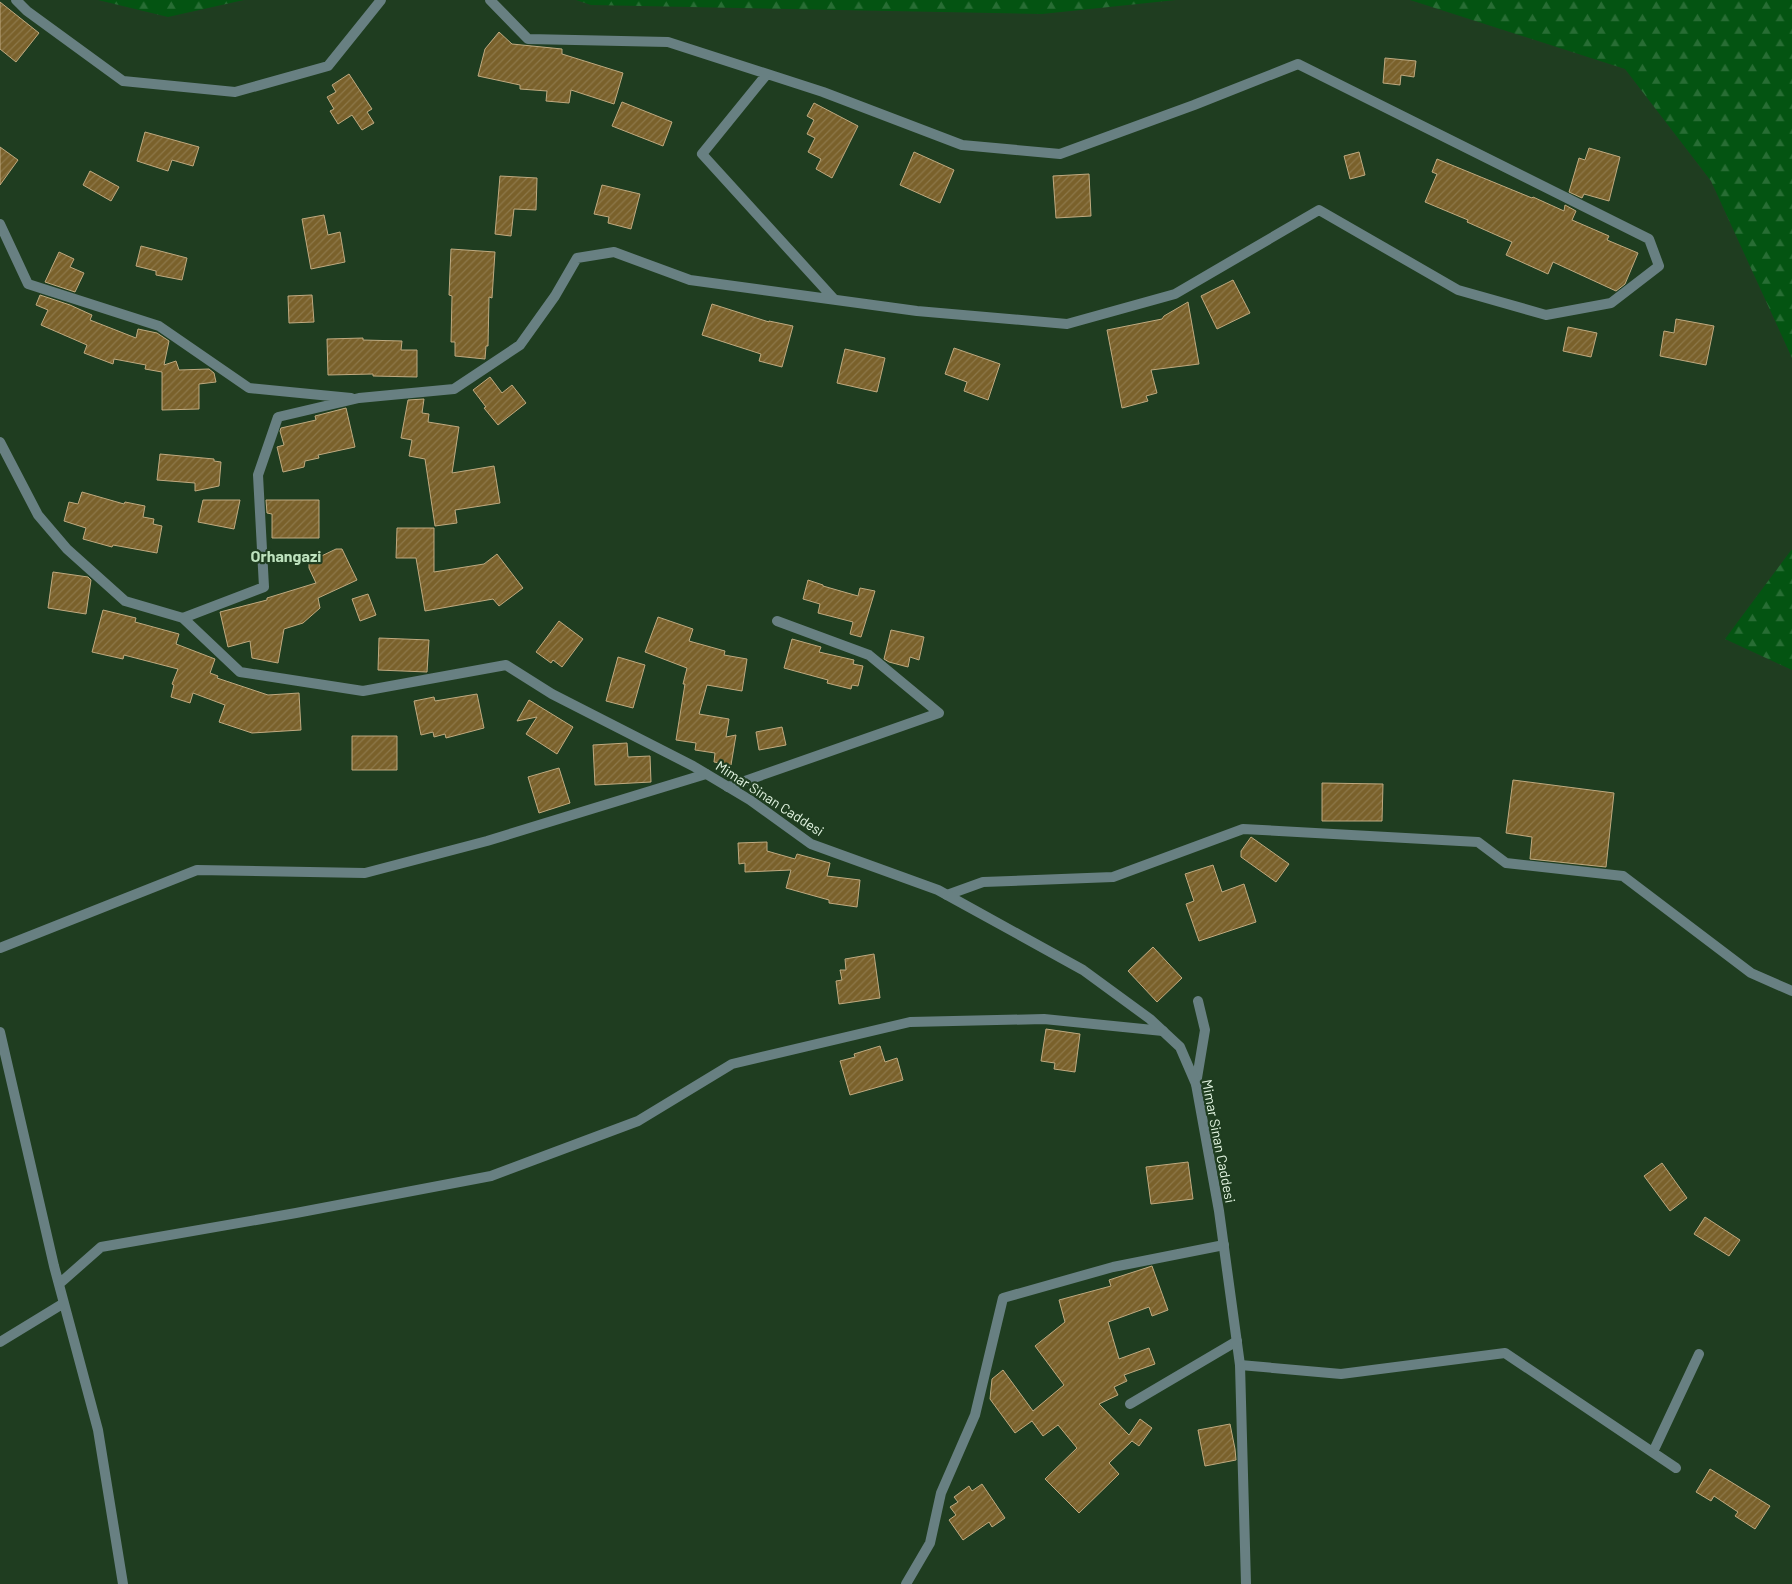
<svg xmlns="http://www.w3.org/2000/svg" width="1792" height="1584" font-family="Barlow,sans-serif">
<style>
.forest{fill:url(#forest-firs)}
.building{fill:url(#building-hatch);stroke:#bfaa80}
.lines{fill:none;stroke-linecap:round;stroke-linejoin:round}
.minor{stroke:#688082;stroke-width:10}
.tertiary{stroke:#688082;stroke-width:10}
.labels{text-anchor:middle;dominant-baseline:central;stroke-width:4.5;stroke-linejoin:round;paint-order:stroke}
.street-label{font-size:14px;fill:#e4f6e3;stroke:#1f3d20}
.quarter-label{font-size:16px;font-weight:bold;fill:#bee2be;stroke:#1f3d20}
</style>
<defs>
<pattern id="forest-firs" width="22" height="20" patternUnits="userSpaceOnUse" patternTransform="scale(1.25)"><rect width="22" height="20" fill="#045412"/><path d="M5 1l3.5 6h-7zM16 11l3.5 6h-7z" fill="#286d34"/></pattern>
<pattern id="building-hatch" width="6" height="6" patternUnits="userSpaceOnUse" patternTransform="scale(1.25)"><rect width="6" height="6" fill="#7a612b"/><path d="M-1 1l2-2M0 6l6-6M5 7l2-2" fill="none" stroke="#8d784a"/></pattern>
</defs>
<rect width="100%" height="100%" fill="#1f3d20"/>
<!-- forest -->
<path class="forest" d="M98,0H244L168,17Z
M576,0H1176L1042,14L591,5Z
M1410,0H1792V358L1711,181L1625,69Z
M1792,549V670L1725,639Z"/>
<!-- building -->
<path class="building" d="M0,2L39,33L16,62L0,49Z
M499,32L512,44L562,49V54L623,73L614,104L571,90L569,103L546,101L547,91L520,89V85L478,76L485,49Z
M1385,58L1416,61L1414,77L1401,75L1400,85L1383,83Z
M349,74L372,109L367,112L374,123L362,130L352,115L338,124L330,111L334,109L327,97L336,92L332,85Z
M622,102L672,122L663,146L612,126Z
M814,103L858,126L832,178L816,169L821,159L808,152L815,138L807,134L814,120L807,116Z
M145,132L199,147L193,166L172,160L168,171L137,161Z
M0,147L18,160L0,185Z
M1589,148L1620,157L1609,201L1584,194L1582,198L1569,192L1579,158L1585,160Z
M914,152L954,170L940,203L900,185Z
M1359,152L1365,175L1350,179L1344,156Z
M1437,159L1532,198L1533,197L1564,211L1565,205L1576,211L1572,220L1609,236L1607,240L1638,253L1625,284L1616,291L1553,262L1548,274L1506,255L1512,242L1467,222L1468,220L1425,202L1437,174L1432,172Z
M90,171L119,187L111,201L83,185Z
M1089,174L1091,216L1056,218L1053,176Z
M500,176L537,178L536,210L514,209L511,236L495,234Z
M602,185L640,194L631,229L608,223L609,217L594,214Z
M324,215L328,235L340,232L345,262L311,269L302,219Z
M141,246L187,258L182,280L156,275V271L136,266Z
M451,249L495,252L492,298L489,297L488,346H486L485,359L455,356V342H451L452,296L449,295Z
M59,252L74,259L70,267L84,273L75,292L45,282Z
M1233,280L1250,313L1217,329L1201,296Z
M40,295L70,305L92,315L90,320L136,338L138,329L157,333L169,341L164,365L176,361L179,370L209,369L214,373L216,382L199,384V409L162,410V372L145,369L146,365L114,359L113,364L84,353L87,345L41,325L48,310L36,305Z
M312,295L314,322L289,323L288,296Z
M1188,302L1199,364L1151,370L1157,393L1146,396L1148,401L1122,408L1107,330L1162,319L1164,316Z
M712,304L769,322V321L793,326L782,367L759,361L761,354L702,335Z
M1676,319L1714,326L1706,365L1660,356L1664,331L1674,333Z
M1568,327L1597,333L1591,357L1563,351Z
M363,338V340L402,341L401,350H417V377L373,376V374L328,375L327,339Z
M954,348L1000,364L988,400L964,391L967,382L945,374Z
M845,349L885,358L877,392L837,383Z
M490,377L502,393L512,385L526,403L498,425L484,408L486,407L473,390Z
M424,399L422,413L429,414L428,422L459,427L452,473L494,466L500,503L455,510L457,523L435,526L425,459L409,456L412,440L401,438L408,400Z
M346,408L355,447L318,455L319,458L305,461L304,467L283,472L277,447L284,445L280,431L281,428L316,420L315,416Z
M160,454L214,459V461L221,462L219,486L195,491V483L157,480Z
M82,492L124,504L125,502L145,506L143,517L154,519L153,524L162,526L157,553L113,545L112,547L83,539L86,528L64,521L69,502L78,504Z
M203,500H240L234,529L198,522Z
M266,500H319V538H272V514L267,513Z
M397,528H434V572L484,564L497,554L523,588L499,606L493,599L425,611L416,558H396Z
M336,549H342L357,580L318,598L320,608L303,623L284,629L278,663L252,658L250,641L228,647L220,612L267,600V598L316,583L309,568V562Z
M53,572L88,577L91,580L86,614L48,608Z
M808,580L823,585V586L858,596L860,588L875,591L861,637L850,634L853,622L818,613L820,604L803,599Z
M368,594L376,615L360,621L352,599Z
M103,610L136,618L135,622L179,634L176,644L215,659L210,673L218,676L217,678L268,695L299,693L301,730L252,733L219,722L225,705L193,693L190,703L171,697L174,685L172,684L178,669L124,655L123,659L92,652Z
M658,617L693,629L689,641L725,651L724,655L747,659L742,691L707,685L699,714L729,719L726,737L736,735L731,765L714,762L715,753L695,750L696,743L676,740L685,684H683L687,668L645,652Z
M559,621L583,639L562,667L553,660L551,663L536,652Z
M891,630L924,637L919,660L910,657L908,667L889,662L884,659Z
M379,638L429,640L427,672L378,670Z
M792,639L821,647L819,652L854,660L853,664L863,666L858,686L852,685L851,689L827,683L828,680L784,668Z
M618,657L645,665L633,708L606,701Z
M477,694L484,728L446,738L445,734L434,737L433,732L421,735L414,701L434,697L435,701Z
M529,700L573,727L557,754L526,734L537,717L517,721Z
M782,727L786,745L759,750L756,732Z
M352,736H397V770H352Z
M627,743L628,757L650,756L651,782L595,785L593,745Z
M559,768L570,803L539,813L528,777Z
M1513,780L1614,793L1606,867L1530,859L1532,837L1506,833Z
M1322,783L1383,784L1382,821H1322Z
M1251,837L1289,864L1276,882L1241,857V851Z
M767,842V851L795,859L797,854L830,863L827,876L860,880L857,907L829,903V900L786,888L791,870L745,872V863L739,864L738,843Z
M1213,865L1222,892L1244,884L1256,922L1199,941L1186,904L1194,901L1185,874Z
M1153,947L1182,978L1157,1002L1128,971Z
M874,954L880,998L839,1004L836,981L842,980L840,970H846L845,959Z
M1046,1029L1080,1034L1075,1072L1054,1069L1055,1063L1041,1061Z
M880,1046L885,1062L897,1058L903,1080L850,1095L840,1061L855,1057L854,1054Z
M1188,1162L1193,1199L1151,1204L1146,1167Z
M1662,1163L1687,1198L1670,1211L1644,1176Z
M1705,1217L1740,1240L1729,1256L1694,1234Z
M1152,1266L1168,1310L1152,1316L1149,1307L1108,1322L1119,1359L1149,1348L1155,1364L1124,1375L1127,1381L1114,1387L1118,1395L1099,1404L1129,1435L1140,1419L1152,1428L1139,1446L1132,1441L1109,1463L1119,1474L1079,1513L1045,1479L1077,1448L1058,1425L1043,1436L1032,1421L1015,1433L990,1399L992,1379L1003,1370L1033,1411L1064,1385L1035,1346L1065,1322L1059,1300L1111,1286L1109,1280Z
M1230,1424L1235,1449L1236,1460L1205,1466L1198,1430Z
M1710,1469L1770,1506L1755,1529L1735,1516L1738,1512L1714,1496L1711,1501L1696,1492Z
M982,1484L1005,1518L992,1527L989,1522L963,1540L949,1520L956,1515L950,1507L958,1502L954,1497L969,1486L972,1491Z"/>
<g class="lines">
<!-- minor -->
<path class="minor" d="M16,0L27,11L123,81L235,92L328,66L381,0
M767,74L702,154L834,299
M0,224L28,284L159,326L249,388L351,398
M183,618L264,587L258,475L278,417L359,398L454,389L520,345L555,296L577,258L614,252L690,280L917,311L1067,324L1175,294L1319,210L1458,290L1546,315L1611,303L1659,266L1649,239L1298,64L1194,105L1060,154L962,145L823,92L668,42L528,39L490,0
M728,787L939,713L869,655L777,621
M947,895L983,882L1113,877L1243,829L1478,842L1506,863L1623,876L1751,973L1792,991
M0,948L197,870L365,873L487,841L706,774
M0,1032L54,1266L98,1430L123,1584
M1196,1084L1205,1030L1198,1001
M59,1284L101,1247L296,1213L491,1176L638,1121L732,1064L910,1022L1044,1019L1163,1031
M0,1342L64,1303
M1240,1365L1341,1374L1505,1353L1676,1468
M1130,1404L1237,1341
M1653,1452L1699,1354
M906,1584L930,1543L941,1493L975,1415L1003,1298L1113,1267L1224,1245"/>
<!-- tertiary -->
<path class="tertiary" d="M0,442L38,515L67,549L125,601L183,618L240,672L363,691L506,665L552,694L693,766L750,800L811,844L938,890L1083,970L1150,1019L1180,1047L1196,1084L1219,1211L1240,1365L1246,1584"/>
</g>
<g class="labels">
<!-- street labels -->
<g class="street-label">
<text transform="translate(770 798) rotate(33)">Mimar Sinan Caddesi</text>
<text transform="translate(1219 1141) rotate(79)">Mimar Sinan Caddesi</text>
</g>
<!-- quarter labels -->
<g class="quarter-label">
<text x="286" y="555">Orhangazi</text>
</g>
</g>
</svg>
